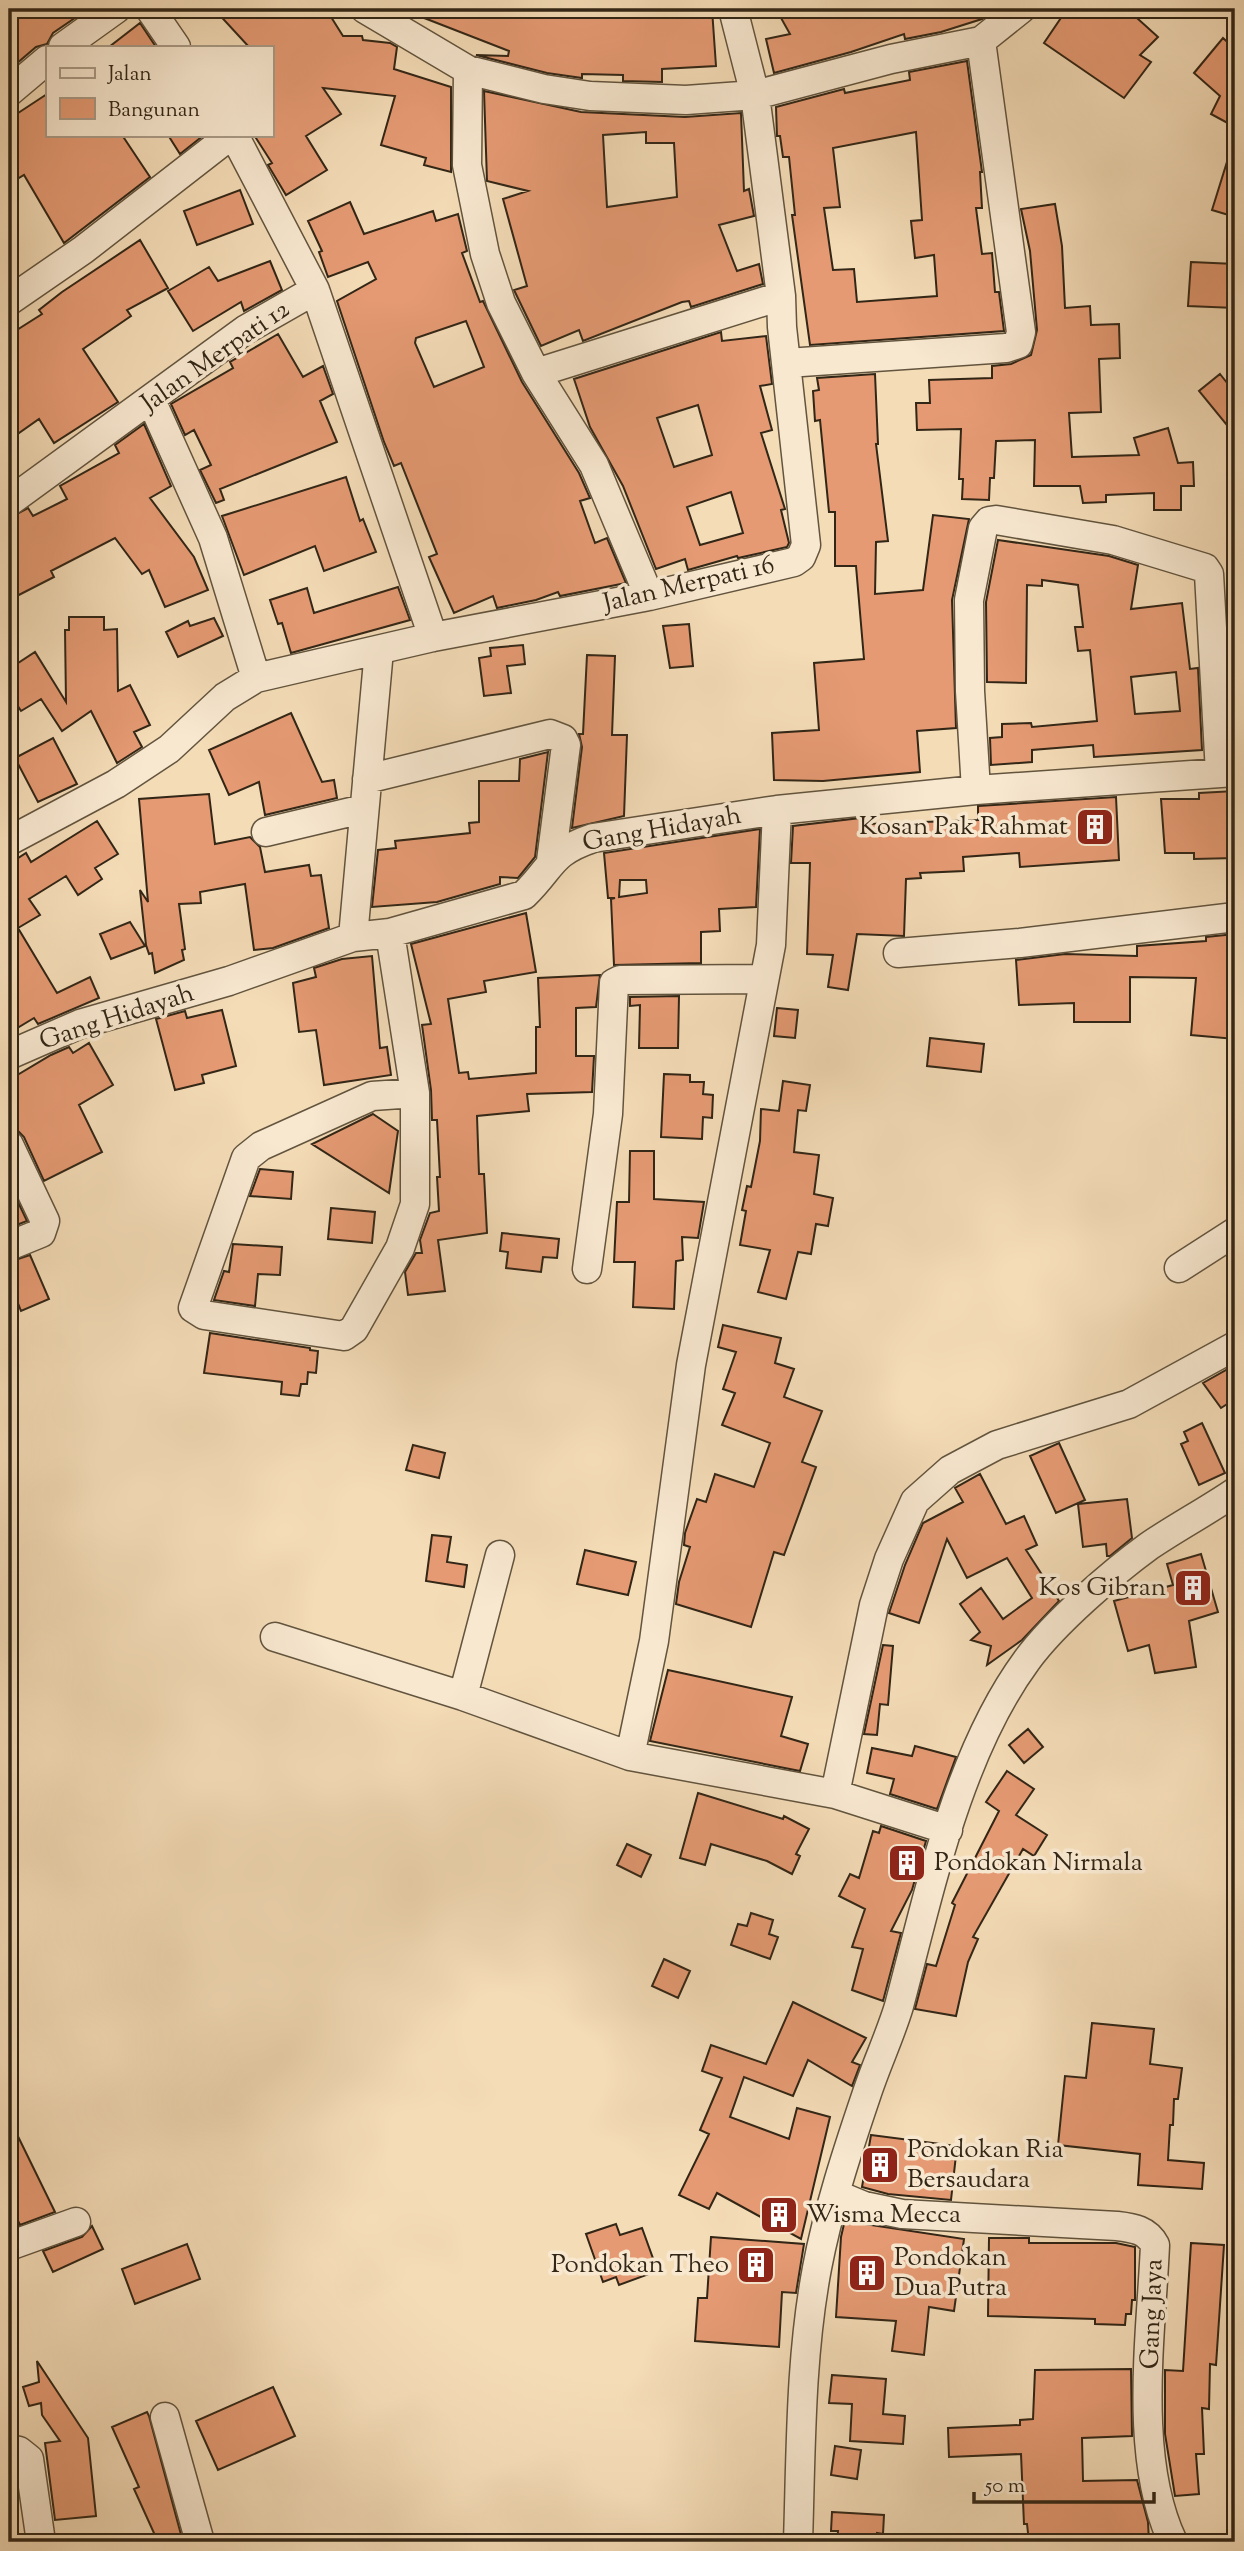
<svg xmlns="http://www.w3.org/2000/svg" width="1244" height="2551" font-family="'Sorts Mill Goudy',serif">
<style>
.building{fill:#e59a73;stroke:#322616;stroke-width:2;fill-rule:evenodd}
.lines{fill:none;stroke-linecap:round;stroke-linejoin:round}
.street-casing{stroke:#62543e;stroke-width:31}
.street{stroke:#f8e8d0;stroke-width:28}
.labels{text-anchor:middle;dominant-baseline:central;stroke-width:7;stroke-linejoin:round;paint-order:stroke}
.street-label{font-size:26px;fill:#322616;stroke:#f8e8d0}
.poi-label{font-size:26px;fill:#322616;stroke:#f8e8d0;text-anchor:start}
</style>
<rect width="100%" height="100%" fill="#f4dcb7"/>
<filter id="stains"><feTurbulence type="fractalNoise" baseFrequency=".00286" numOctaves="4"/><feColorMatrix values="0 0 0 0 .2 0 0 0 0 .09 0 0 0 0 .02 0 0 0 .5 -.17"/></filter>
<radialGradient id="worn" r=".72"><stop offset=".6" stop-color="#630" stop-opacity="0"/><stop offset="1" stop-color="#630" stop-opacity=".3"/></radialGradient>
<!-- building -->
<path class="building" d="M9,9H88L53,33L47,44L36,47L9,70Z
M214,9H326L343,36H362L363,40L390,43L397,47L394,69L451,87V172L424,165L426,158L381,145L395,96L323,88L341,114L306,136L327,170L286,195L268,165L272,163L254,135H271V47H249Z
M401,9H712L716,66L662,69V82L623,81V75L582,74V78L547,73L476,55L508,56L509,51Z
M776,9H995L982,19L941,32L905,39L904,34L851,52L774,73L766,39L790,34Z
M1067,9H1127L1158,37L1140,55L1151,62L1124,98L1044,43Z
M140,23L156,47H109Z
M1223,38L1235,49V127L1211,114L1220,96L1194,73Z
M967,61L982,172H980L982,208H976L982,254L992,253L995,292H999L1004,331L810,345L792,215H795L789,157H783L780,136H777L776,107L844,89L845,93L910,80L909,72ZM916,132L922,220L911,221L915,258L934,255L937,296L857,302L854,269L833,270L824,208L840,207L833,148Z
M484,91L581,112L685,117L741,113L744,191L749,189L754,216L719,225L737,271L759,264L763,284L691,307L689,301L682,302L583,341L579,330L541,346L514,290L527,286L503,199L528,191L487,181ZM646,132V143H674L677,197L607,207L603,135Z
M47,94V135H122L150,177L64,243L24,175L9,184V119Z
M168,135H204L180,154Z
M1231,149L1235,150V217L1212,210Z
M240,190L253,224L197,245L184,211Z
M350,202L364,234L433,211L436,221L458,214L467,251L462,253L480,302L483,301L522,382L579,473L590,498L580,501L595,543L607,538L626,583L560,596L558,592L536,600L497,608L493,596L454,613L429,557L437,554L401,463L394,466L384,442L337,301L376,279L368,262L328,277L319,252L322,251L308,221ZM466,321L484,367L434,387L415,343L416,338Z
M1055,204L1062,246L1065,308L1090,306L1091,325L1119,324L1120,358L1099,359L1101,412L1069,413L1072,457L1139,455L1134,438L1168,428L1178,463L1193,462L1194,486H1181V510H1154V493L1106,495V502L1083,503L1080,486H1034L1035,440L996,441L994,478H990L989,500L962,499L963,479H959L961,429L917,430L916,403H930L929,380L992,378V366L1011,364L1031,355L1037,330L1030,251L1021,209Z
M140,240L168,288L127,310L131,316L83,349L118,402L54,443L39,419L9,440V335L42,314L39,310L62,292Z
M270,261L282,290L244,311L241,302L193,331L168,291L209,267L218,281Z
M1191,262L1235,264V308L1188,306Z
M721,332L722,341L766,336L772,384L760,386L772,430L761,433L785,509L781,510L789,543L787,547L738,558L737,556L688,570L685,559L656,569L623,486L590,427L574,379ZM698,405L712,455L674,467L657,418ZM731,492L743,533L700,545L687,507Z
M278,334L303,377L323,366L333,394L320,401L337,442L220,489L224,500L216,503L200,470L211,465L194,430L185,435L171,404L233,368L230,362Z
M875,374L878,444H876L888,541L876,542L875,594L923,590L933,515L969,519L952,600L956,728L917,731L920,772L823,781L774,780L772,733L819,730L814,663L864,659L856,566H835V512H829L820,420L815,421L813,391L819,390L817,378Z
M1220,374L1235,393V435L1199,391Z
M144,424L171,486L150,498L194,557L208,590L165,607L149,570L142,574L115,538L51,571L54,577L9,600V518L28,508L33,516L67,499L60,486L119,453L115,445Z
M346,477L360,521L363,519L376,552L324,571L315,546L244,575L222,516Z
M998,540L1109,556L1138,565L1131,609L1182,603L1190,669L1198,668L1202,750L1094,757L1093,745L1032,750V762L991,765L990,738L1002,737V724L1031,723L1032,727L1097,721L1090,650L1078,651L1075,627H1083L1078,585L1042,580V586L1027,585L1026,683L987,682L986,602ZM1176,672L1180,711L1135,714L1131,677Z
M398,587L410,620L291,653L282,623L278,624L270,600L307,588L314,613Z
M69,617H104V630L117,629L118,691L130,685L150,725L134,732L142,747L117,763L91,711L62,731L41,699L21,711L9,692V669L35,652L66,702L65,630H69Z
M214,618L223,636L178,657L166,632L188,621L190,626Z
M689,624L693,666L670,668L663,626Z
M523,645L525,664L507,666L511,693L484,696L479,658L491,656L490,648Z
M587,655L615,656L612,735H627L624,816L572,828L582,747L579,734H583Z
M291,713L322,782L334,780L337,798L265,815L259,782L229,795L209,750Z
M53,738L77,784L38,802L15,758Z
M548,752L535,857L518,878L500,877V884L437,902L372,907L378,850L396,848L395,841L470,833L469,823L479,822V781H519L520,759Z
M1235,791V858L1194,859V853H1165L1161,799H1199V793Z
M209,794L215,844L250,837L260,847L265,872L309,865L311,876L321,875L329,928L273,948L254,950L245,884L200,892L201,903L179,904L185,949L182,950L184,960L155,973L152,953L149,954L146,945L140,890L148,902L139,799Z
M1116,797L1119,860L1020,867L1019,853L963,857L964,871L920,873L921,878L906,879L904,936L857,934L848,990L828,987L833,955L807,954L810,863H791L793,826L869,817V824L978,820V806Z
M97,821L118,854L95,868L102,879L78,895L66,876L29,899L40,915L18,928L57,993L90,977L99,998L38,1024L34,1018L9,1033V864L26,853L31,862Z
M760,829L756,907L719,909L720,931L701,932V963L614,965L611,899L615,898H608L604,853ZM620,880H646L647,893L619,897Z
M526,913L536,972L484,981L486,992L448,999L459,1073L468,1072L469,1079L536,1073V1027H540L538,978L600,975L596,1007L576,1008V1056H594L592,1092L527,1094L529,1111L477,1116L479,1174H484L487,1233L438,1240L445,1291L408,1295L405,1272L416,1253H422L420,1240L430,1213L439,1211L437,1177H440L437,1120H432L431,1090L422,1025L431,1024L411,944Z
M130,922L145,946L111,959L100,934Z
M1235,934V1039L1191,1035L1196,978L1130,977V1022H1074V1003L1019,1005L1016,960L1065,954L1137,956V946L1206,941V937Z
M372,956L380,1048L387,1047L391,1075L324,1085L316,1030L299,1032L293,983L316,977L314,968L342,959Z
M679,996L678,1048H639L640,1005L630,1006V997Z
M777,1008L798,1010L795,1038L774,1036Z
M222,1010L236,1066L202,1075L204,1083L175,1090L156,1019L185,1011L187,1018Z
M930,1038L984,1044L981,1072L927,1066Z
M89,1043L113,1085L79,1105L102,1152L44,1181L24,1137L18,1131L9,1129V1080L51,1055L69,1047L73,1053Z
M664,1074L690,1075V1082H704L703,1094L713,1095L712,1118L703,1117L702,1139L661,1137Z
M783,1081L810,1085L806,1111L798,1110L794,1152L819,1155L814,1194L833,1198L828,1226L816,1224L811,1254L798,1252L786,1299L758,1292L770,1250L740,1245L746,1211L742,1210L747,1186L751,1187L760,1141L761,1109L779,1111Z
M373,1114L398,1131L389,1193L312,1144Z
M630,1151H654V1199L704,1202L698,1238L682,1237L683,1260L676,1261L674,1309L633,1307L635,1262H614L617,1202H629Z
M260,1169L293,1172L291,1199L250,1196Z
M9,1183L27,1221L9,1228Z
M331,1208L375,1212L372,1243L328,1239Z
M502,1233L559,1239L557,1258L543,1257L541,1272L506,1268L508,1252L500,1251Z
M233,1244L282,1247L280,1275L258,1274L255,1306L214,1300L224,1271L229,1272Z
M30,1255L49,1299L21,1311L9,1280V1262Z
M723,1325L781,1338L775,1363L794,1369L784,1397L822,1411L802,1462L816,1467L784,1555L774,1552L751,1627L676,1604L679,1582L690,1547L684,1545L685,1533L697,1499L706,1502L715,1474L754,1487L770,1443L722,1425L735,1393L723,1389L736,1352L718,1347Z
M210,1333L310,1348V1350L318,1351L316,1373L308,1372L307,1384H301L299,1396L281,1394L282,1382L204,1373Z
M1235,1365V1399L1221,1408L1203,1383Z
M1202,1423L1225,1473L1199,1485L1181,1444L1188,1441L1184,1432Z
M1059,1443L1085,1500L1056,1513L1030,1456Z
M413,1445L445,1453L439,1478L406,1470Z
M980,1474L1006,1524L1024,1516L1037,1545L1026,1550L1059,1601L1022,1640L987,1665L991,1646L971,1640L980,1632L960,1604L981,1588L1003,1619L1032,1598L1007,1558L967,1578L947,1539L919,1623L889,1613L905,1565L923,1523L963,1502L955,1488Z
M1127,1499L1132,1538L1110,1556H1107L1106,1544L1083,1547L1078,1504Z
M432,1535L451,1537L447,1562L467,1565L464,1587L426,1581Z
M585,1550L636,1562L628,1595L577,1584Z
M1201,1554L1218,1612L1189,1621L1196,1667L1155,1673L1149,1645L1128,1651L1114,1601L1173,1585L1167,1564Z
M883,1645L893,1646L888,1705L880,1704L877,1735L864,1734Z
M668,1670L792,1697L781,1736L808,1744L800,1771L650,1741Z
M1028,1729L1043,1747L1024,1763L1009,1745Z
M915,1746L956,1757L937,1809L890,1794L894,1779L867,1773L872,1748L912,1756Z
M1007,1771L1034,1789L1016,1815L1047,1835L1034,1856L1023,1849L973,1937L978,1939L968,1962L956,2016L915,2009L927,1964L936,1966L955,1905L952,1903L999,1811L986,1802Z
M698,1793L783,1819L784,1816L809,1829L796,1854L800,1856L792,1874L767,1861L711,1844L705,1865L680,1858Z
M881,1826L926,1841L912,1890L891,1931L901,1933L883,2001L852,1990L863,1949L852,1947L865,1909L839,1896L850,1874L859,1878L873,1831L879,1833Z
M627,1844L651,1855L641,1877L617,1865Z
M751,1913L773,1920L769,1934L778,1937L770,1959L731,1945L738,1924L747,1926Z
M664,1959L690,1971L678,1998L652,1986Z
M793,2002L866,2038L852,2062L860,2065L852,2086L808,2060L793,2096L744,2077L730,2117L789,2139L797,2108L830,2117L801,2239L717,2193L709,2209L679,2195L709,2134L700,2130L722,2078L702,2071L711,2045L766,2064Z
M1092,2023L1154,2029L1150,2064L1182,2068L1178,2099H1174L1173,2125H1170L1168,2160L1204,2163L1202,2189L1138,2185L1140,2154L1058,2145L1065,2076L1086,2078Z
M9,2118L55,2212L20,2225L9,2202Z
M871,2135L957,2146L951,2200L888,2194L862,2187Z
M858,2223L964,2239L954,2311L929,2307L924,2355L892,2351L896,2321L836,2317L841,2237L844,2224Z
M616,2224L620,2235L642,2228L655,2264L646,2267L649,2274L619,2285L616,2277L603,2282L586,2234Z
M92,2226L103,2249L53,2272L43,2251L82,2237Z
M711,2237L804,2244L796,2293L782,2292L779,2347L695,2341L698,2298H707Z
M989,2238H1029V2243H1116L1135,2247V2300H1132L1131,2314H1126L1125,2325L1095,2324V2319L988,2316Z
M1191,2243L1224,2245L1216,2365L1210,2364L1209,2409L1202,2408L1204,2454H1196L1199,2494L1175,2496L1165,2434V2370L1183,2371Z
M187,2244L200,2279L135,2304L122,2269Z
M37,2361L88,2438L96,2516L55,2520L45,2443L60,2441L42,2415L41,2403L29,2406L23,2387L39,2382Z
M1131,2369L1132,2436L1082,2438L1083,2481L1137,2480L1148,2522L1149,2542H1029L1027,2524H1024L1021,2454L949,2457L948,2428L1020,2425V2420L1033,2419L1035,2370Z
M832,2375L886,2379L883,2414L905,2416L903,2444L850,2441L852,2404L829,2403Z
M273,2387L295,2436L218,2470L196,2421Z
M147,2412L149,2416L183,2542H158L134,2489L139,2487L112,2427Z
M835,2446L861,2450L857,2479L831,2475Z
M832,2512L884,2515L883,2534L877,2533L876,2542H837L838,2531H831Z"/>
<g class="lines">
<defs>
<path id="street" d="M150,9L176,47
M365,9L468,70L544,89L590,96L686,100L755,95L733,9
M63,47L116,9
M468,70L467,165L485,254L501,303L536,373L594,465L649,596
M9,92L47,60
M315,290L433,637
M9,301L83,250L231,135
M787,363L1006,348L1018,344L1021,332L981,41
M536,373L781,296
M151,400L213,538L256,678
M9,502L245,330L315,290L234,135
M367,779L550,734L563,739L566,745L551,861
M976,790L970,691L969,600L983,528L989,521L996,520L1113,540L1205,568L1209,574L1220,773
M266,832L363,809
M9,841L116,784L169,749L225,697L256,678L433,637L649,596L794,562L801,557L806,545L782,327L781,296L755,95L891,59L981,41L1021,9
M390,933L415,1093V1204L400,1248L354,1329L344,1336L204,1315L193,1308L246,1158L261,1146L372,1096L415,1093
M353,937L379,650
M898,953L1020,943L1235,917
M9,1055L80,1024L229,981L353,937L390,933L524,895C554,866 549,853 593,838L777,810L976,790L1235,772
M9,1145L45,1221L41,1233L9,1246
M1179,1268L1235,1232
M587,1269L608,1114L614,983L620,980L764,979
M275,1637L463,1696L630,1756L835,1794L948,1830
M463,1696L500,1555
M630,1756L654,1641L691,1365L771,945L777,810
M835,1794L874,1605L889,1559L915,1501L950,1470L997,1445L1129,1404L1235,1346
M835,2194L864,2206L902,2214L1117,2226C1134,2228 1147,2230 1155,2245C1151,2337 1133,2458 1173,2542
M9,2246L76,2222
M165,2417L200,2542
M9,2449L19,2451L29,2459L41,2542
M798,2542C801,2451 800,2358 817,2268C828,2210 847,2152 866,2096C876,2065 890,2036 899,2006C929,1894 957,1755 1027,1660C1054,1623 1112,1573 1149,1546C1177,1527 1207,1511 1235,1492"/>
</defs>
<!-- street casing -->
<use href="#street" class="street-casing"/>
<!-- street -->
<use href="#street" class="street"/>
</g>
<!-- icons -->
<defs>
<symbol id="building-square" viewBox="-11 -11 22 22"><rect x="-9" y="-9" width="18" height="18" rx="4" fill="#8f2418" stroke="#f8e8d0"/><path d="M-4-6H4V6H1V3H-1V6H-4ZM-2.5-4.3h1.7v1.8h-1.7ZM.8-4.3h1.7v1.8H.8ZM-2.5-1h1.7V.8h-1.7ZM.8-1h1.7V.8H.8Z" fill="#fff"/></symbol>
</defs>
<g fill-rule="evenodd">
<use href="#building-square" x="1073" y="805" width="44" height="44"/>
<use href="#building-square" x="1171" y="1566" width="44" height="44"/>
<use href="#building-square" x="885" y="1841" width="44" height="44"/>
<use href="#building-square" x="858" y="2143" width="44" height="44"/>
<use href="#building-square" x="757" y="2193" width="44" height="44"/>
<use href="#building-square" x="734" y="2243" width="44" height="44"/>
<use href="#building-square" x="845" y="2251" width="44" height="44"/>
</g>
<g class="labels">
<!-- street labels -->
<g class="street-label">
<text transform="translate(216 357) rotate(-35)">Jalan Merpati 12</text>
<text transform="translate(689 585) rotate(-13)">Jalan Merpati 16</text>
<text transform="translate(662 830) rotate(-10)">Gang Hidayah</text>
<text transform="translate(117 1018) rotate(-18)">Gang Hidayah</text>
<text transform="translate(1153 2314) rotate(-88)">Gang Jaya</text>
</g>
<!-- poi labels -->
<g class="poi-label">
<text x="1068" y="827" text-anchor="end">Kosan Pak Rahmat</text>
<text x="1166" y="1588" text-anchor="end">Kos Gibran</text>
<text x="934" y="1863">Pondokan Nirmala</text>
<text x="907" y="2150">Pondokan Ria<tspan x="907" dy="30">Bersaudara</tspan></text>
<text x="806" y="2215">Wisma Mecca</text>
<text x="894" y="2258">Pondokan<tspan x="894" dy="30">Dua Putra</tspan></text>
<text x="729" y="2265" text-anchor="end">Pondokan Theo</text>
</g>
</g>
<!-- margin -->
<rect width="1244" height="2551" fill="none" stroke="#f4dcb7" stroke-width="35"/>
<rect x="10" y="10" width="1223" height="2530" fill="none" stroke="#322616" stroke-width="3.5"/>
<rect x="18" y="18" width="1209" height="2516" fill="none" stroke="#322616" stroke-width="2"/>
<!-- legend -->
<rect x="46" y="46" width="228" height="91" fill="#f8e8d0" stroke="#a99a86" stroke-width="2"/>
<rect x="60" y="68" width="35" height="10" fill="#f8e8d0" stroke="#a99a86" stroke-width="2"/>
<text x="108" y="80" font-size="21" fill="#322616">Jalan</text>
<rect x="60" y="98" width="35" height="21" fill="#e59a73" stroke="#a99a86" stroke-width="2"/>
<text x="108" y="116" font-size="21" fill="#322616">Bangunan</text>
<!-- scale -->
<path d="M974 2492v10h180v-10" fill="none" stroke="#322616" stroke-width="3.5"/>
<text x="985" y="2492" font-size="21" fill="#322616" stroke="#f8e8d0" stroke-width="5" paint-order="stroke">50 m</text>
<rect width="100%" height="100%" filter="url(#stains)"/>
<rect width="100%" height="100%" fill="url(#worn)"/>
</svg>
